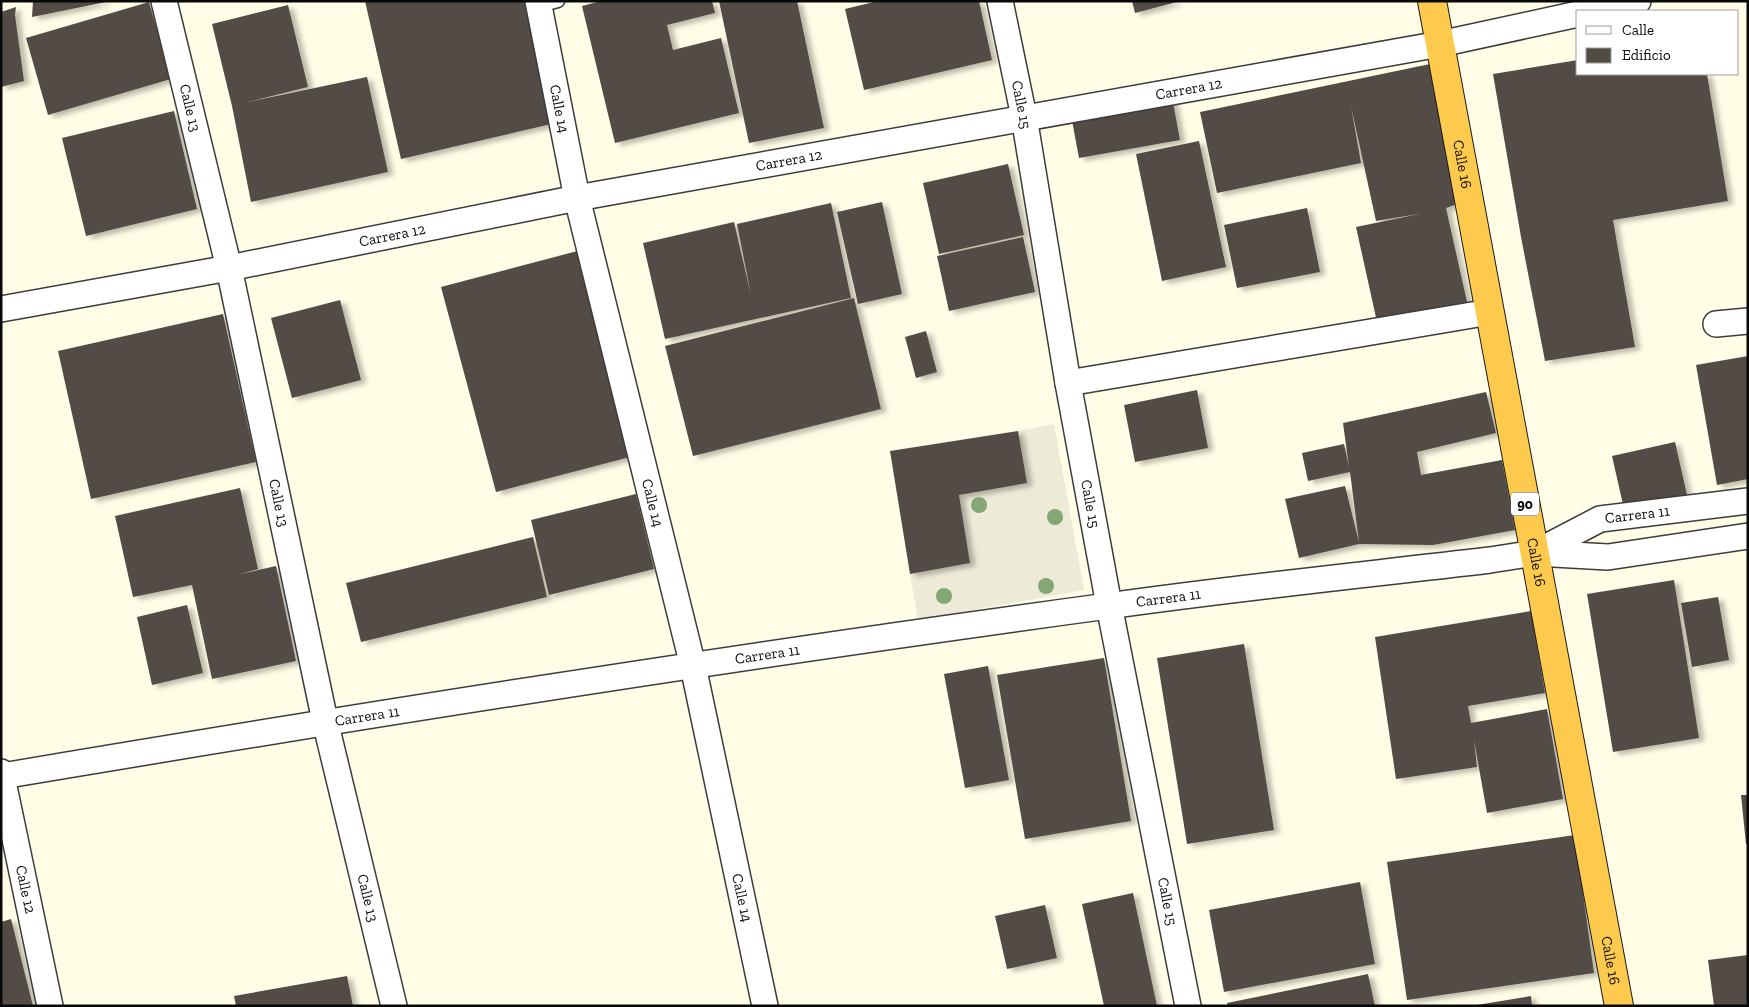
<svg xmlns="http://www.w3.org/2000/svg" width="1749" height="1007" font-family="'Zilla Slab',serif">
<style>
.plaza{fill:#edead7}
.building{fill:#534c45;filter:url(#shadow)}
.lines{fill:none;stroke-linecap:round;stroke-linejoin:round}
.service-casing{stroke:#3c3c3c;stroke-width:15}
.minor-casing{stroke:#3c3c3c;stroke-width:28}
.trunk-casing{stroke:#1a1a1a;stroke-width:30}
.service{stroke:#fff;stroke-width:12}
.minor{stroke:#fff;stroke-width:25}
.trunk{stroke:#feca4e;stroke-width:28}
.tree{fill:#84a875}
.labels{text-anchor:middle;dominant-baseline:central;stroke-width:5;stroke-linejoin:round;paint-order:stroke}
.shield{fill:#fff;stroke:#535353;stroke-width:1}
.shield-label{font-size:14px;font-weight:bold;fill:#090909}
.street-label{font-size:15px;fill:#090909;stroke:#fff}
</style>
<defs>
<filter id="shadow"><feDropShadow dx="5.5" dy="3" stdDeviation="2.5" flood-color="#0004"/></filter>
</defs>
<rect width="100%" height="100%" fill="#fffde6"/>
<!-- plaza -->
<path class="plaza" d="M1054,424L1084,590L918,620L910,574L969,563L959,495L1026,483L1018,431Z"/>
<!-- building -->
<path class="building" d="M33,1H106V2L32,17Z
M365,1H533L560,122L401,159Z
M601,1H712L715,13L667,25L673,50L721,38L739,113L615,143L582,6Z
M719,1H797L824,128L749,143Z
M878,1H979L992,60L864,90L845,9Z
M1132,1H1177V2L1135,13Z
M149,2L171,79L48,115L26,38Z
M288,5L308,87L248,102L367,77L388,172L251,202L232,106L212,24Z
M16,7L15,15L24,81L1,87V12Z
M1578,60V74H1707L1728,201L1613,220L1635,347L1545,361L1521,237L1493,74Z
M1430,64L1460,203L1446,208L1467,302L1377,322L1356,227L1419,214L1376,221L1351,106L1361,163L1217,193L1200,112Z
M1172,97L1180,140L1079,158L1071,115Z
M174,111L197,209L86,236L62,138Z
M1199,141L1226,267L1162,281L1136,154Z
M1008,164L1024,235L939,254L923,183Z
M882,202L902,294L858,304L837,212Z
M831,203L851,298L665,339L643,243L734,222L751,295L737,224Z
M1307,208L1320,272L1237,288L1224,225Z
M1023,237L1035,292L949,311L937,256Z
M585,249L630,457L496,492L441,287Z
M854,298L881,409L693,456L665,346Z
M340,300L361,380L292,398L271,318Z
M223,314L256,462L91,499L58,351Z
M926,331L937,372L916,378L905,337Z
M1748,356V479L1717,485L1696,365Z
M1197,390L1208,448L1135,462L1124,405Z
M1486,392L1496,433L1417,452L1421,475L1502,460L1515,530L1433,545L1359,544L1299,558L1285,499L1345,486L1359,542L1350,472L1308,481L1302,453L1344,444L1349,467L1343,423Z
M1018,431L1027,483L959,495L970,563L910,574L890,451Z
M1675,442L1687,495L1624,509L1612,456Z
M240,488L258,569L241,574L276,566L296,661L212,679L192,585L133,597L115,516Z
M636,494L654,569L549,595L531,520Z
M533,537L547,597L361,642L346,583Z
M1674,580L1699,738L1613,752L1587,594Z
M1718,597L1729,660L1692,667L1681,603Z
M187,605L203,673L152,685L137,617Z
M1531,611L1545,693L1468,706L1471,723L1547,709L1563,799L1487,813L1474,740L1477,767L1396,779L1375,637Z
M1244,644L1274,830L1187,844L1157,658Z
M1104,658L1131,821L1025,839L997,675Z
M988,666L1009,780L965,788L944,674Z
M1741,795H1748V844H1746Z
M1575,835L1594,973L1407,1000L1387,862Z
M1360,882L1375,964L1224,992L1209,910Z
M1133,893L1157,1006H1104L1082,904Z
M1045,905L1057,958L1007,969L995,916Z
M11,919L33,1006H1V922Z
M1748,955V1006H1714L1708,960Z
M1368,974L1375,1006H1228L1227,1003Z
M347,976L353,1006H236L234,996Z
M1531,996L1532,1006H1477V1005Z"/>
<g class="lines">
<defs>
<path id="service" d="M539,6L558,1"/>
<g id="minor">
<path id="s1" d="M164,1L229,268L325,721L394,1006"/>
<path id="s2" d="M538,1L577,198L693,666L765,1006"/>
<path id="s3" d="M1000,1L1024,117L1068,383L1109,605L1188,1006"/>
<path d="M1592,11L1638,1"/>
<path id="s4" d="M1,309L229,268L577,198L1440,44L1578,14"/>
<path d="M1716,324L1748,321"/>
<path d="M1068,383L1490,312"/>
<path id="s5" d="M1535,553L1600,519L1748,501"/>
<path id="s6" d="M1,772L50,1006"/>
<path id="s7" d="M2,776C370,714 738,656 1108,606C1235,588 1363,575 1490,560L1535,553L1608,557L1748,536"/>
</g>
<g id="trunk">
<path id="s8" d="M1432,1L1619,1006"/>
</g>
</defs>
<!-- service casing -->
<use href="#service" class="service-casing"/>
<!-- minor casing -->
<use href="#minor" class="minor-casing"/>
<!-- trunk casing -->
<use href="#trunk" class="trunk-casing"/>
<!-- service -->
<use href="#service" class="service"/>
<!-- minor -->
<use href="#minor" class="minor"/>
<!-- trunk -->
<use href="#trunk" class="trunk"/>
</g>
<!-- trees -->
<g class="tree">
<circle cx="979" cy="505" r="8"/>
<circle cx="1055" cy="517" r="8"/>
<circle cx="1046" cy="586" r="8"/>
<circle cx="944" cy="596" r="8"/>
</g>
<g class="labels">
<!-- shield labels -->
<rect class="shield" x="1511" y="492.5" width="28" height="23" rx="4"/>
<g class="shield-label">
<text x="1525" y="504">90</text>
</g>
<!-- street labels -->
<g class="street-label">
<text stroke="none"><textPath href="#s4" startOffset="1208">Carrera 12</textPath></text>
<text stroke="none"><textPath href="#s3" startOffset="106">Calle 15</textPath></text>
<text stroke="none"><textPath href="#s1" startOffset="110">Calle 13</textPath></text>
<text stroke="none"><textPath href="#s2" startOffset="110">Calle 14</textPath></text>
<text stroke="none"><textPath href="#s4" startOffset="802">Carrera 12</textPath></text>
<text stroke="none"><textPath href="#s8" startOffset="166">Calle 16</textPath></text>
<text stroke="none"><textPath href="#s4" startOffset="398">Carrera 12</textPath></text>
<text stroke="none"><textPath href="#s2" startOffset="515">Calle 14</textPath></text>
<text stroke="none"><textPath href="#s1" startOffset="515">Calle 13</textPath></text>
<text stroke="none"><textPath href="#s3" startOffset="511">Calle 15</textPath></text>
<text stroke="none"><textPath href="#s5" startOffset="111">Carrera 11</textPath></text>
<text stroke="none"><textPath href="#s8" startOffset="571">Calle 16</textPath></text>
<text stroke="none"><textPath href="#s7" startOffset="1180">Carrera 11</textPath></text>
<text stroke="none"><textPath href="#s7" startOffset="775">Carrera 11</textPath></text>
<text stroke="none"><textPath href="#s7" startOffset="370">Carrera 11</textPath></text>
<text stroke="none"><textPath href="#s6" startOffset="120">Calle 12</textPath></text>
<text stroke="none"><textPath href="#s2" startOffset="920">Calle 14</textPath></text>
<text stroke="none"><textPath href="#s1" startOffset="920">Calle 13</textPath></text>
<text stroke="none"><textPath href="#s3" startOffset="916">Calle 15</textPath></text>
<text stroke="none"><textPath href="#s8" startOffset="976">Calle 16</textPath></text>
</g>
</g>
<!-- border -->
<rect width="1749" height="1007" fill="none" stroke="#090909" stroke-width="5"/>
<!-- legend -->
<rect x="1576" y="10" width="162" height="65" fill="#ffffff" stroke="#9d9d9d"/>
<rect x="1586" y="26" width="25" height="8" fill="#ffffff" stroke="#9d9d9d"/>
<text x="1622" y="35" font-size="15" fill="#090909">Calle</text>
<rect x="1586" y="48" width="25" height="15" fill="#534c45" stroke="#9d9d9d"/>
<text x="1622" y="60" font-size="15" fill="#090909">Edificio</text>
</svg>
